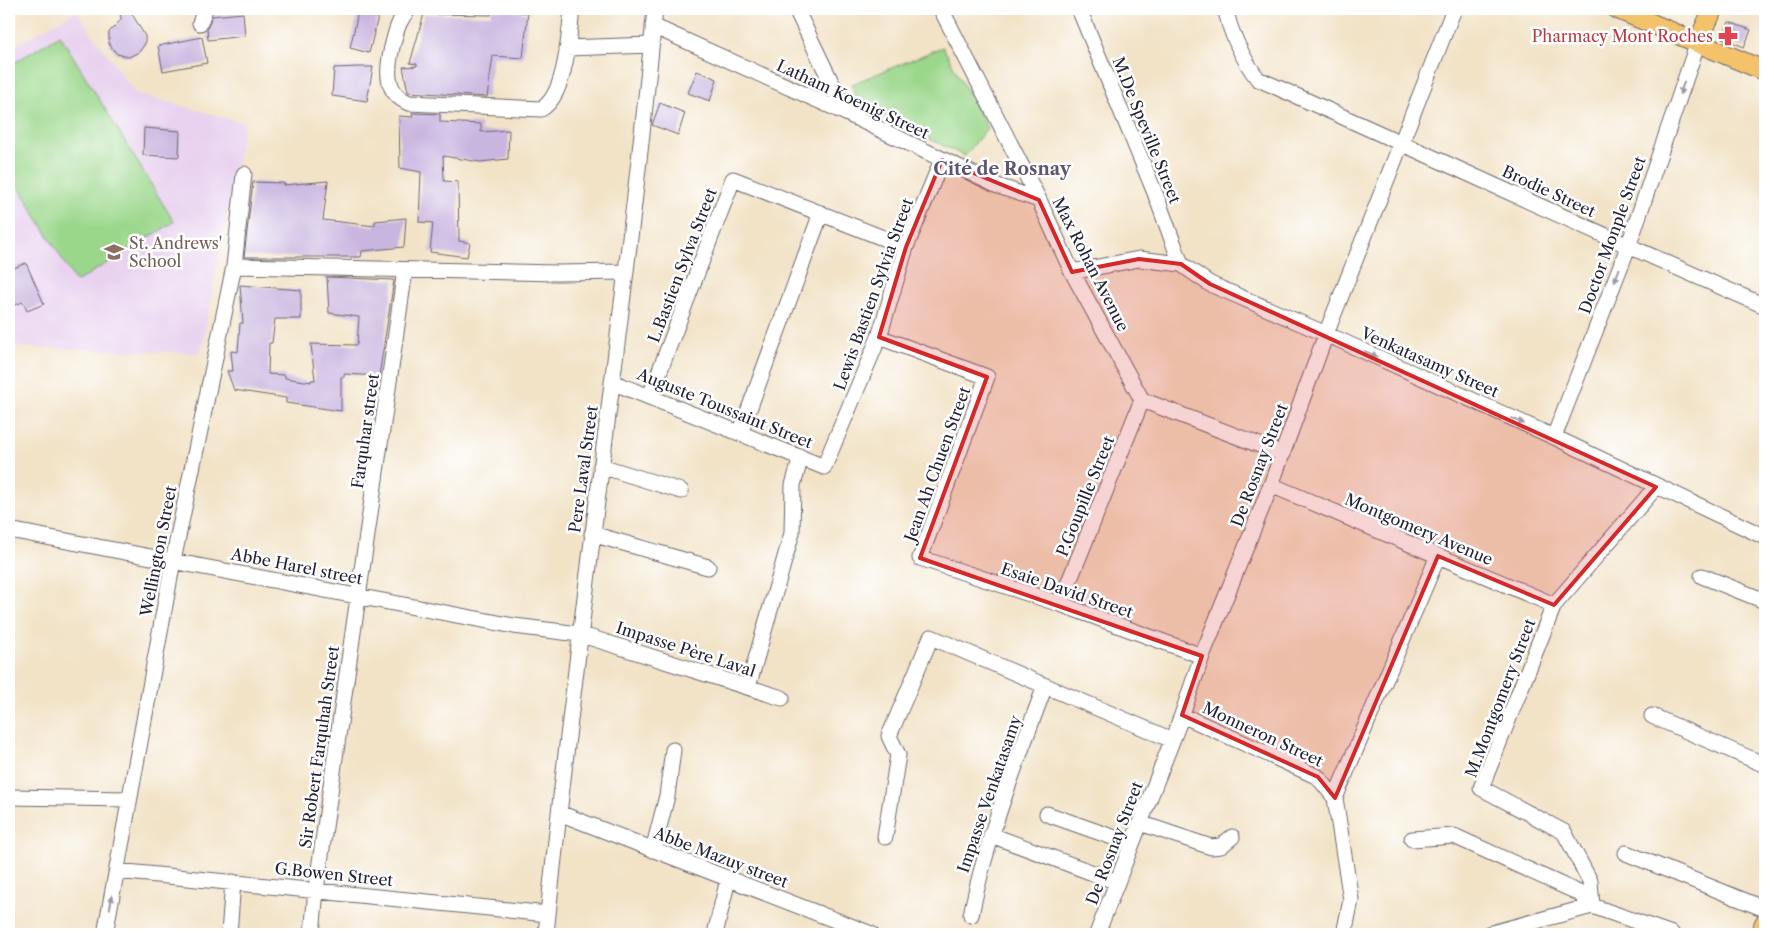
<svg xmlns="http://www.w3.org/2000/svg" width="1774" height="943" font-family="'Libre Caslon Text',serif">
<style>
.built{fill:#e8d2ef}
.green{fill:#9bd78b;stroke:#5e7c63}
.building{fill:#c9b6e0}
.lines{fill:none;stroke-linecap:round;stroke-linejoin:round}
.minor-casing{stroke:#6b666c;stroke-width:17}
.major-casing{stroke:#6b666c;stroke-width:21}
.minor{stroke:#fff;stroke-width:15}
.major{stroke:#f4c26a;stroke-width:19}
.oneway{fill:#9c9ca7}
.marked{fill:#d62828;fill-opacity:0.2;stroke:#d62828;stroke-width:4;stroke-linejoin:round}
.labels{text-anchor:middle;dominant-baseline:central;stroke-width:5;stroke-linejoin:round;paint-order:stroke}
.health-label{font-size:16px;fill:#be3a42;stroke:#fff;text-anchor:end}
.street-label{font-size:16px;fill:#22223b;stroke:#fff}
.education-label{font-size:16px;fill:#785e54;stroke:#fff;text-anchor:start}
.neighbourhood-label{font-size:18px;font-weight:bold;fill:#5c5675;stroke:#fff}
</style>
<rect width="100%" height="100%" fill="#fff"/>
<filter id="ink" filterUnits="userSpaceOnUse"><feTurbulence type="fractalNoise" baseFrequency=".02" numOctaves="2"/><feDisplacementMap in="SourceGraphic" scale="10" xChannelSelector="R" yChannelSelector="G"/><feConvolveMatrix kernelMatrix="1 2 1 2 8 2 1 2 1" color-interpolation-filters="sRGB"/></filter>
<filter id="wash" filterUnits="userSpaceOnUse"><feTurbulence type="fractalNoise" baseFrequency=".0096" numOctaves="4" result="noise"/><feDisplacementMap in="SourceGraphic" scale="20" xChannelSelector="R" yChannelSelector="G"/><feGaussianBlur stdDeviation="1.12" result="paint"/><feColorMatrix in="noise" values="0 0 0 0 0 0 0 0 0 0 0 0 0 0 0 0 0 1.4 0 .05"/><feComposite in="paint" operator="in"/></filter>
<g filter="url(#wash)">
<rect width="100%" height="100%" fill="#f2e3c7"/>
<!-- built -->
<path class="built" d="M76,11L135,93L244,123L201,353L9,347V49Z"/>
<!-- green -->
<path class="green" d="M60,35L174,222L76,282L9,171V66Z
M943,47L987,128L965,156L858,105L852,84Z"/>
<g id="blocks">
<!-- building -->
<path class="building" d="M120,9H129L145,36V44L139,52L129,57L117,54L109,44V32L121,20Z
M492,9L528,13L523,58L493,56L487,97L408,92L403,67L417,66V64L410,63L424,14L491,15Z
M243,13L245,36L208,40L207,29L212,16Z
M358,13L378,17L369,53L350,48Z
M1729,22L1751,30L1744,47L1722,38Z
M202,37L207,63L163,71L158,46Z
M359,67H373L367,101L332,96L334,68Z
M697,71L717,79L710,101L688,93Z
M660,103L685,113L678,135L652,125Z
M412,113L440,114V122L481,124V132L509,130L508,159L480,162L443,156L444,181L458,182L459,241L470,243L467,257L430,252L433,223L419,222L421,172L400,168L399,116L413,117Z
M144,128L180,131L179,157L143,155Z
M328,181L323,220L375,226V221L406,218L404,247L362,251L361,257H244L253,182L284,183V185Z
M26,263L44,304L27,311L23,302L9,307V270Z
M327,277L394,280L379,376L344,374V377H341V411L286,403V398L234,390L227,371H233L231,351L238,352L240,323H243L240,285L301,290V319H275L272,343H269L268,374L285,375V378L311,382V380H315L311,344L357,345L359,317L329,313Z"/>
</g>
</g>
<g filter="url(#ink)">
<use href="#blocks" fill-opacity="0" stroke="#6b666c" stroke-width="1"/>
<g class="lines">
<defs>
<path id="minor" d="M409,9C398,20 396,32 392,47C387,69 384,93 409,103L541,109C566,96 569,35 572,9
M796,9L846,113
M941,9L1039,200L1072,272L1142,400L1283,454
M1079,9L1155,193L1181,264
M1226,9C1228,29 1245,63 1258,79C1428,154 1595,233 1765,306
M200,23L205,9
M653,26L846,113L998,186L1039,200
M567,48L651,45
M234,266L557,273L625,272
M1072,272L1139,259L1181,264L1210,284L1326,334L1554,437L1765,537
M879,337L987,377L920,558L1060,604L1202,656
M612,382L824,467L879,337L906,247L942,160
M650,396L733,179L906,247
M741,431L821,213
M1554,437L1628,247L1698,42
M601,466L681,491
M1271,485L1554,605
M9,530L514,626L579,634L782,698
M592,534L708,567
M1702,576L1765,601
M1060,604L1142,400
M748,687L792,533L793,485L801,457
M1182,715L1318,777L1335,798L1351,900L1344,934
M1652,716L1765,765
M9,797L128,799
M1335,798L1438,556
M559,813L871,934
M1047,814L1132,844
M1140,823L1211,847L1221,846L1232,837
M991,835L1117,882
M885,837L898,755L889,736L931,637L1172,740
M1412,839L1454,836L1579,893L1592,906
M653,850L667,796L673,750
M1626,853L1765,909
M117,871L548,914
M1592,906L1590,881L1564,832L1481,788L1554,605L1656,487
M971,915C987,834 1017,762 1045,686
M105,934L173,561L234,266L244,174
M229,934L233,882
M312,934L316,890L405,270
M546,934C577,625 625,318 655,9
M715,934L728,879
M1097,934L1182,715L1202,656L1271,485L1326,334L1454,9
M1488,934L1592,906L1672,934"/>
<path id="major" d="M1617,9L1765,71
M1698,42L1713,9
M1760,934L1765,922"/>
</defs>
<!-- minor casing -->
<use href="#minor" class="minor-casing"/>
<!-- major casing -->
<use href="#major" class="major-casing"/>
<!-- minor -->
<use href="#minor" class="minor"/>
<!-- major -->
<use href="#major" class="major"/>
</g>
<!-- one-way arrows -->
<defs><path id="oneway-solid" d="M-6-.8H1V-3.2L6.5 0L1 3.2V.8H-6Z" transform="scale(1.25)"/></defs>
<g class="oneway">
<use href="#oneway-solid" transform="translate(1682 88) rotate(109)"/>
<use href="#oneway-solid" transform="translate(1617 275) rotate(111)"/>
<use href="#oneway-solid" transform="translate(1371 354) rotate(24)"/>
<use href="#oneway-solid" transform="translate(1518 421) rotate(24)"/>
<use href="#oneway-solid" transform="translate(111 902) rotate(-80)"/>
</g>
</g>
<!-- marked area -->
<path class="marked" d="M942,160L1039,200L1072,272L1139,259L1181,264L1210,284L1656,487L1554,605L1438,556L1335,798L1318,777L1182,715L1202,656L920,558L987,377L879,337L906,247Z"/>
<!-- icons -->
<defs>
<symbol id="pharmacy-bare" viewBox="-9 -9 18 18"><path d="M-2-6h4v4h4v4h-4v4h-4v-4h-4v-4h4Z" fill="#e0444e" stroke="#fff" stroke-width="2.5" paint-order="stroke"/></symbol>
<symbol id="school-bare" viewBox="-9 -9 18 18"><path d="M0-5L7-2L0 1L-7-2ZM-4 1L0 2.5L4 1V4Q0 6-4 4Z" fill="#8d6e63" stroke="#fff" stroke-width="2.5" paint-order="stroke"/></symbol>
</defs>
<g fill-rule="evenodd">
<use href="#pharmacy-bare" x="1714" y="22" width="28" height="28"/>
<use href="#school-bare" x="100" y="238" width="28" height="28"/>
</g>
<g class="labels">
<!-- health labels -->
<g class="health-label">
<text x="1713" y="36">Pharmacy Mont Roches</text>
</g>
<!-- street labels -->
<g class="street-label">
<text transform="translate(853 99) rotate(25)">Latham Koenig Street</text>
<text transform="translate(1147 130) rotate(68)">M.De Speville Street</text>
<text transform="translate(1549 191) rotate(25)">Brodie Street</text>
<text transform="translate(1612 235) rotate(-70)">Doctor Monple Street</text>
<text transform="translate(1091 264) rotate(63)">Max Rohan Avenue</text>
<text transform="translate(682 265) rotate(-69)">L.Bastien Sylva Street</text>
<text transform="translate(873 294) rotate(-70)">Lewis Bastien Sylvia Street</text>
<text transform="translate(1430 362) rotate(24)">Venkatasamy Street</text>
<text transform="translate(725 408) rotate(22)">Auguste Toussaint Street</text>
<text transform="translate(365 431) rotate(-82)">Farquhar street</text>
<text transform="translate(937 464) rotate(-70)">Jean Ah Chuen Street</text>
<text transform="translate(1259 465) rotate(-69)">De Rosnay Street</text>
<text transform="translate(583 469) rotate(-82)">Pere Laval Street</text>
<text transform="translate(1085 496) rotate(-68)">P.Goupille Street</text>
<text transform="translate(1419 529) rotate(23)">Montgomery Avenue</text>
<text transform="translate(158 551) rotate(-79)">Wellington Street</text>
<text transform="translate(297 566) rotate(11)">Abbe Harel street</text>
<text transform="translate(1067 590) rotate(19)">Esaie David Street</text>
<text transform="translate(686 649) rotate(18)">Impasse Père Laval</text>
<text transform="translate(1500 698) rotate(-69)">M.Montgomery Street</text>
<text transform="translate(1263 734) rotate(25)">Monneron Street</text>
<text transform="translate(319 747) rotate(-82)">Sir Robert Farquhah Street</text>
<text transform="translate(989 794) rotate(-71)">Impasse Venkatasamy</text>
<text transform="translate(1114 843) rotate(-69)">De Rosnay Street</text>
<text transform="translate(721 857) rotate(21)">Abbe Mazuy street</text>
<text transform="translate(334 874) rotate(6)">G.Bowen Street</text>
</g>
<!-- education labels -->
<g class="education-label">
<text x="129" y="243">St. Andrews'<tspan x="129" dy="18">School</tspan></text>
</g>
<!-- neighbourhood labels -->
<g class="neighbourhood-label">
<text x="1002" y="169">Cité de Rosnay</text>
</g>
</g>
<!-- margin -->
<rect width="1774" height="943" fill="none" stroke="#fff" stroke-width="30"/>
</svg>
